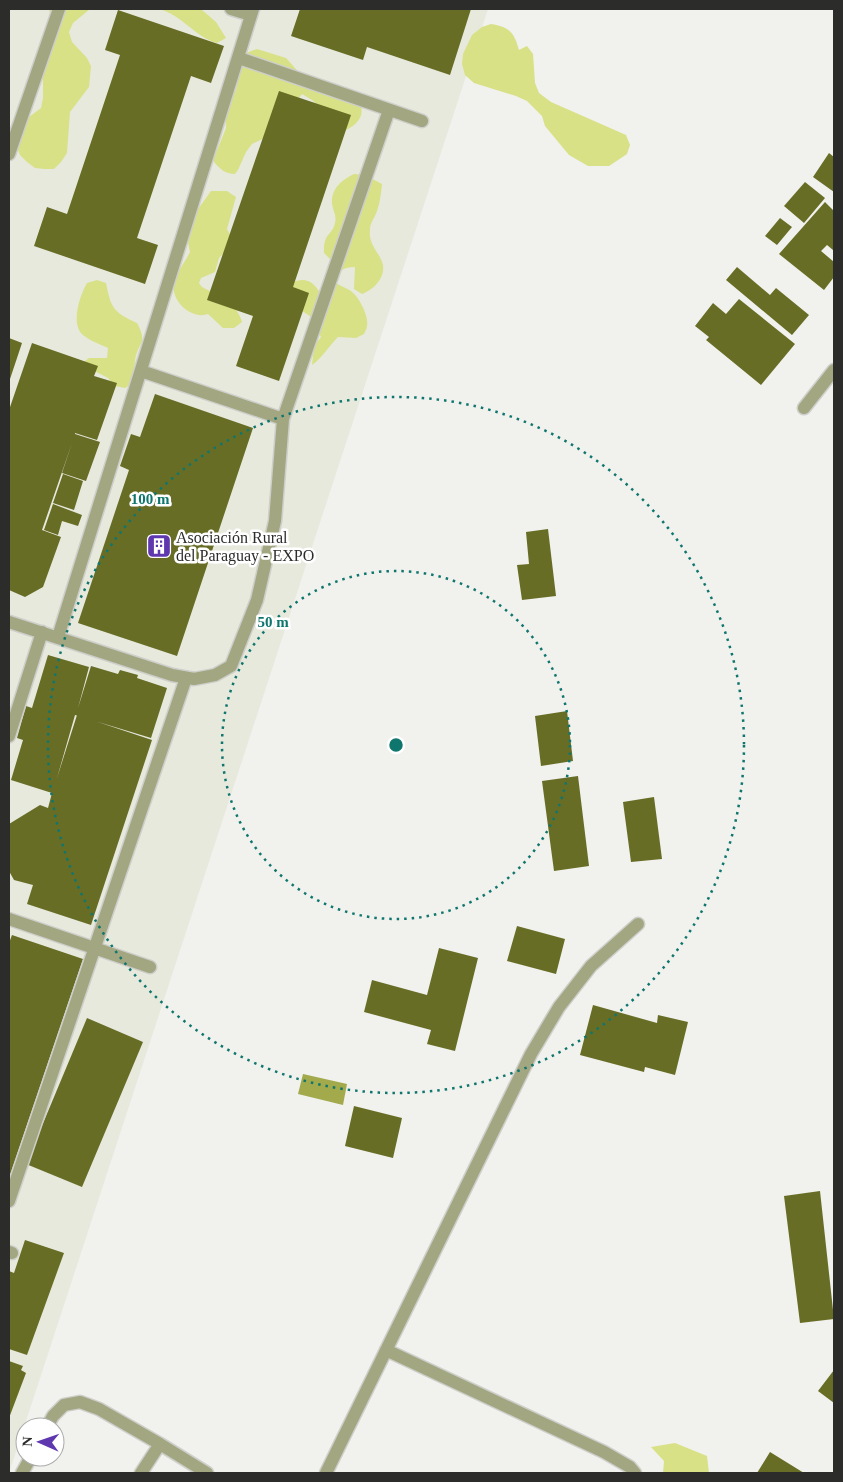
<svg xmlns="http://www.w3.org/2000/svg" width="843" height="1482" font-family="'Times New Roman',serif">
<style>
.built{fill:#e7e9dd}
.green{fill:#d8e186}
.water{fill:#a2aa4c}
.building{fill:#686d26}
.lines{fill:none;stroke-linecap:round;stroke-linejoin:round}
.minor-casing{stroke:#cececa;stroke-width:15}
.minor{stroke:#a2a781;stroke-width:12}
.ring{fill:none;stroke:#0f766e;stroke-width:2.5;stroke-dasharray:2.5 5}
.labels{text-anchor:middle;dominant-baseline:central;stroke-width:5;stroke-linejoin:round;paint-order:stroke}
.poi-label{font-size:16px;fill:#2c2c2b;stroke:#fff;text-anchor:start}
.centre{fill:#0f766e;stroke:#fff;stroke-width:2.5}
.ring-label{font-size:15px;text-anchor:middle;font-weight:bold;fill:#0f766e;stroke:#fff;stroke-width:5;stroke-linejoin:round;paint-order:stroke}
</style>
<rect width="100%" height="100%" fill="#f1f1ed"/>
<!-- built -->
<path class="built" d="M9,9H488L9,1473Z"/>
<!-- green -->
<path class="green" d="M49,9H90L73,23L69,32L72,42L87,58L91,66L89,87L70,112L67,153L61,162L54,169H44L35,168L27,162L20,155L16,145L25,120L41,108L43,98V59L52,22Z
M159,9H201L216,22L226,38L217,43C195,37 182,15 159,9Z
M491,24C509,27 514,32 519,50L527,46L533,54L535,83L539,93L551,102L626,135L630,145L627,154L609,166H588L569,155L545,126L542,116L527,101L516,96L474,83L465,75L462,64L463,54L472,35L482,27Z
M257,49L286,58L303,77L360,102C365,116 358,124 346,130L312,100L302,94L271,135L252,144L246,152L238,170L235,174C225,174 220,169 214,162V158L226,128V108L236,90L241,63L246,53Z
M354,174L365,175L382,184C381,193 380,203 377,211C375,217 370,223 370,229C368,246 380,252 383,265C385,279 373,290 362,294L354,289L355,267C343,267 339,271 334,281C339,286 345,287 351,291C359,297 369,316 367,326C367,329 365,331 364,334L356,338L338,337C329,346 322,358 312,365L314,346L321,337L316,329L314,319L288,301L289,284C305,276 312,280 321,294L332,261L324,253C323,233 332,236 335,223C337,216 333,211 332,204C331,188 342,180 354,174Z
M211,191H227L236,197L227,229L234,242L219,258L215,272L201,278L199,283L202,287C217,295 238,304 242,322L234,328H223L208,314C192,320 171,301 174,285C175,273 185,263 190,252L187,237L193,216Z
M97,280L106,283C111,308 113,312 137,323C149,345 137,342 135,361C134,368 135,375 135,382L125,388L115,386L108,378L81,364L89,358H107L108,348C100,344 90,341 83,335C70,324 80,295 87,283Z
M675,1443L707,1456L709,1473H663L664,1461L651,1447Z"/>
<!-- water -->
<path class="water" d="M303,1074L347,1084L343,1105L298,1094Z"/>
<!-- building -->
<path class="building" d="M300,9H471L450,75L367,47L363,60L291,36Z
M118,10L224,46L211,83L191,76L137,238L158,245L145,284L34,246L47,207L67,214L120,55L105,50Z
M279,91L351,115L293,287L309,293L279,381L236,366L253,316L207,300Z
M829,153L834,157V192L813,177Z
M805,182L825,198L804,223L784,206Z
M825,202L834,211V249L833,250L827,245L821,251L834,262V277L824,290L779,254Z
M780,218L792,227L777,245L765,236Z
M737,267L770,295L776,288L809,315L792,335L726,280Z
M739,299L795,344L761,385L706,340L709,337L695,326L713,303L726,314Z
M9,338L22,343L9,382Z
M32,343L98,366L94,376L117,383L97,440L75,433V434L100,442L86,481L62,473L72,443L42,530L61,537L43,587L25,597L9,590V410Z
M155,394L253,428L177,656L78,623L129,470L120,466L131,434L140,437Z
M63,474L83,481L74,510L53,503Z
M53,504L82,515L78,526L62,521L58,535L44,530Z
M548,529L556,596L522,600L517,565L529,564L526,532Z
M48,655L89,667L78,708L91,666L118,674L120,670L138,675L137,678L167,688L151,738L75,715L57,778L77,715L152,740L91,925L27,904L33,885L14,880L9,871V824L40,805L48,808L52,793L11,780L23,740L17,738L26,706L32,708Z
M567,711L573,761L541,766L535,716Z
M578,776L589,866L554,871L542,781Z
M654,797L662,859L631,862L623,802Z
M517,926L565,939L556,974L507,961Z
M12,935L83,959L9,1178V943Z
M439,948L478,958L455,1051L427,1044L431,1030L364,1012L372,980L427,995Z
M593,1005L657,1023L658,1015L688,1022L675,1075L645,1067L644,1072L580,1055Z
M87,1018L143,1042L82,1187L26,1164Z
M354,1106L402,1118L393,1158L345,1146Z
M820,1191L834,1319L800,1323L784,1196Z
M25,1240L64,1253L27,1355L9,1349V1271L14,1273Z
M9,1361L23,1366L21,1370L26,1373L9,1418Z
M834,1370V1403L818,1391Z
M770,1452L804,1473H757Z"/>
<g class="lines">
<defs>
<path id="minor" d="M231,9L251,15
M239,58L422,121
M9,154L59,9
M141,371L283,419
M804,408L834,370
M9,622L172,675L194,679L215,675L231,666L257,600L275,521L283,419L389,110
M58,637L253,9
M9,736L42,632
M9,919L150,967
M9,1201L186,678
M9,1252L12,1253
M386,1350L604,1452L630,1467L635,1473
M47,1427L53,1416L64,1405L80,1402L99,1409L160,1444L207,1473
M22,1473L31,1457
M141,1473L160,1444
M326,1473L531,1054L559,1007L591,966L638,924"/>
</defs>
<!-- minor casing -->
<use href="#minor" class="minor-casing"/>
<!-- minor -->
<use href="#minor" class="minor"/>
</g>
<!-- distance rings -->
<g class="ring">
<circle cx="396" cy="745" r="174"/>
<circle cx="396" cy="745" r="348"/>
</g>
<!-- icons -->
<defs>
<symbol id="building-square" viewBox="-11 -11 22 22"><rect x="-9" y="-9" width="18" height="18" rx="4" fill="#5f37af" stroke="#fff"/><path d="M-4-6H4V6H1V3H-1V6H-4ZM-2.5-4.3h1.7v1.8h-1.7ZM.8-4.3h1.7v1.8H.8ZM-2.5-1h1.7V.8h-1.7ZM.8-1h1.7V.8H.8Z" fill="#fff"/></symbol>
</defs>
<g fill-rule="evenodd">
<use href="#building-square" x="145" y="532" width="28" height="28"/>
</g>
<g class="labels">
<!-- poi labels -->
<g class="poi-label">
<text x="176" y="537">Asociación Rural<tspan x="176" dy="18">del Paraguay - EXPO</tspan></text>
</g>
</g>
<circle cx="396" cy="745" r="8" class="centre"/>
<g class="ring-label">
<text x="150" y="504">100 m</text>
<text x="273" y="627">50 m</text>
</g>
<!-- border -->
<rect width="843" height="1482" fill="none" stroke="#2c2c2b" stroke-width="20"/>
<!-- north arrow -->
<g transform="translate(40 1442) rotate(272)"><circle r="24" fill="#ffffff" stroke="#ababaa"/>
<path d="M0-4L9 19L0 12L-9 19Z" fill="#5f37af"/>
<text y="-8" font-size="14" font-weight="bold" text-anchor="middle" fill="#2c2c2b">N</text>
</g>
</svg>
